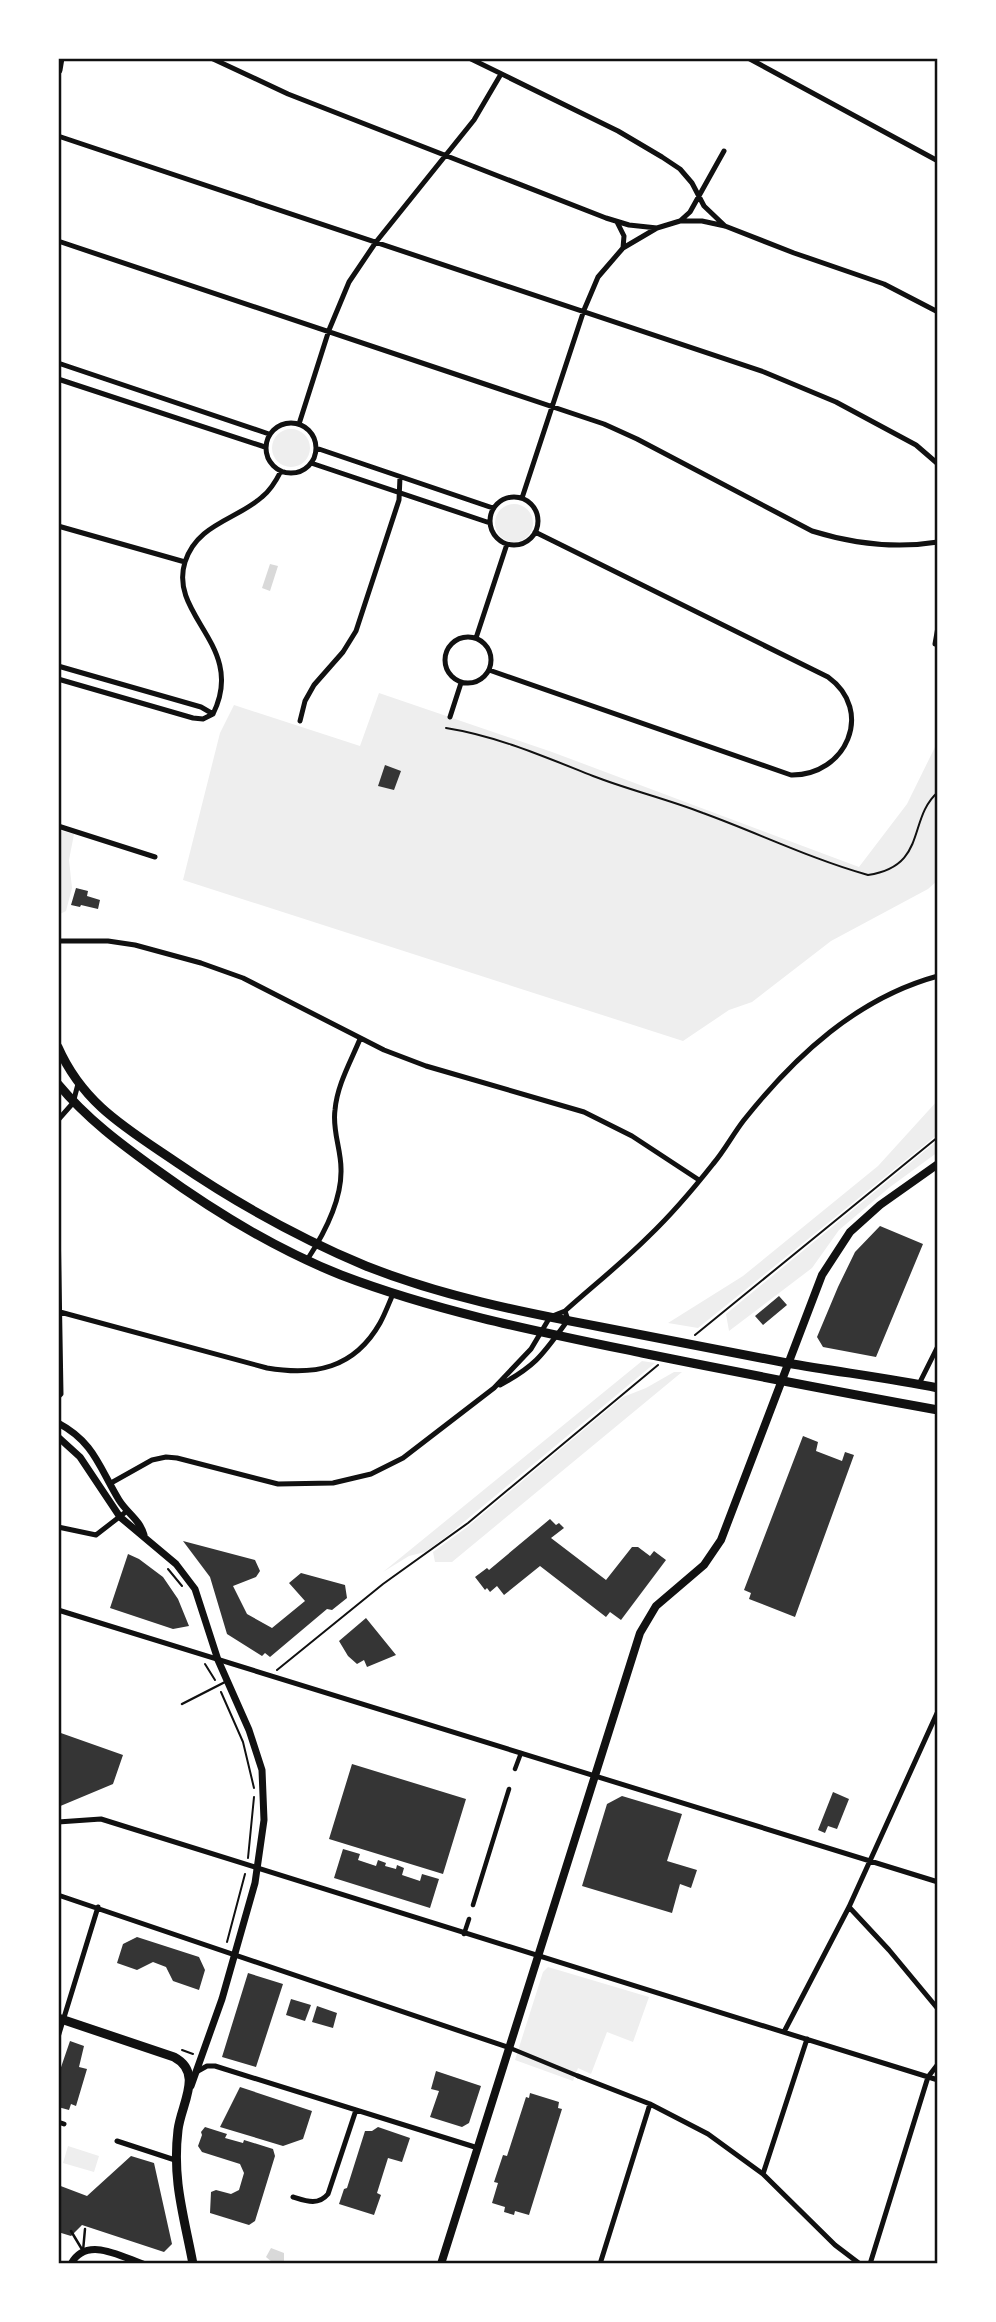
<svg xmlns="http://www.w3.org/2000/svg" width="996" height="2322" font-family="'Roboto Condensed',sans-serif">
<style>
.green{fill:#eee}
.water{fill:#d9d9d9}
.building{fill:#353535}
.lines{fill:none;stroke-linecap:round;stroke-linejoin:round}
.path{stroke:#111;stroke-width:2}
.service{stroke:#111;stroke-width:2.5}
.pedestrian{stroke:#111;stroke-width:4.5}
.minor{stroke:#111;stroke-width:5}
.tertiary{stroke:#111;stroke-width:7}
.secondary{stroke:#111;stroke-width:8}
.primary{stroke:#111;stroke-width:9}
.neatline{fill:none;stroke:#111;stroke-width:2.5}
</style>
<rect width="100%" height="100%" fill="#fff"/>
<!-- green -->
<path class="green" d="M272 448a19 19 0 1 1 38 0a19 19 0 1 1-38 0Z
M495 523a19 19 0 1 1 38 0a19 19 0 1 1-38 0Z
M379,693L552,752L859,867L907,804L938,741V880L928,889L831,941L752,1002L729,1010L683,1041L183,880L220,733L234,705L360,746Z
M58,830L74,834L69,860L72,888L66,911L58,915Z
M938,1100V1134L698,1328L668,1323L743,1276L878,1166Z
M938,1140V1152L890,1187L839,1230L812,1268L729,1331L726,1314Z
M642,1361L655,1363L447,1536L425,1552L409,1556L383,1572Z
M674,1372H682L452,1562H435L433,1552L466,1528L623,1397L646,1388Z
M548,1967L649,1997L633,2042L607,2032L591,2074L578,2068L573,2081L515,2060L543,1972Z
M68,2146L99,2156L94,2172L63,2163Z"/>
<!-- water -->
<path class="water" d="M270,564L278,566L270,591L262,588Z
M271,2248L284,2253V2264H268L272,2262L266,2257Z"/>
<!-- building -->
<path class="building" d="M385,765L401,771L394,790L378,786Z
M76,888L88,891L87,896L100,900L98,909L81,905L80,907L71,905Z
M880,1226L923,1244L876,1357L823,1347L817,1337L838,1287L855,1252Z
M779,1296L787,1305L763,1325L755,1316Z
M803,1436L818,1442L816,1451L842,1461L845,1452L854,1455L795,1617L749,1599L751,1593L744,1590Z
M550,1519L556,1525L559,1523L564,1528L551,1538L606,1580L632,1547H638L650,1556L654,1551L666,1560L621,1620L610,1612L606,1617L540,1566L504,1595L497,1586L490,1592L487,1588L485,1590L475,1577L487,1568L489,1570Z
M183,1541L255,1560L260,1571L256,1577L233,1586L247,1614L272,1628L305,1601L289,1583L301,1573L345,1585L347,1598L332,1610L327,1609L270,1657L265,1653L262,1656L227,1634L210,1577Z
M128,1554L139,1559L163,1577L178,1599L189,1626L173,1629L110,1608Z
M366,1618L396,1655L367,1667L364,1660L357,1664L348,1656L339,1641Z
M58,1732L123,1755L113,1784L58,1807Z
M352,1764L466,1799L443,1874L329,1839Z
M833,1792L849,1799L837,1829L828,1826L825,1833L818,1830Z
M622,1796L682,1814L667,1861L697,1870L691,1888L680,1884L672,1913L582,1886L607,1804Z
M343,1849L360,1854L358,1860L376,1866L378,1860L386,1863L385,1866L396,1869L397,1865L404,1868L402,1875L420,1881L422,1874L439,1879L430,1908L334,1878Z
M137,1937L199,1957L205,1970L199,1990L173,1981L166,1967L153,1962L137,1970L117,1963L123,1944Z
M248,1973L283,1984L256,2067L222,2057Z
M291,1999L311,2005L305,2021L286,2015Z
M317,2006L337,2013L333,2028L312,2022Z
M70,2041L84,2046L79,2067L87,2069L76,2106L71,2104L69,2110L58,2107V2076Z
M436,2071L481,2086L469,2123L462,2127L430,2117L439,2091L431,2089Z
M240,2087L312,2111L303,2139L283,2146L220,2127Z
M530,2093L559,2102L558,2108L562,2109L529,2215L515,2211L514,2215L504,2212L505,2207L492,2203L498,2183L494,2182L503,2155L507,2156L526,2097L529,2098Z
M205,2127L227,2134L225,2138L243,2143L244,2140L273,2149L275,2156L255,2221L249,2225L210,2213L211,2192L216,2190L231,2194L239,2190L244,2173L240,2164L202,2152L198,2146L202,2135L201,2132Z
M378,2127L410,2138L402,2162L388,2158L377,2193L381,2195L374,2215L339,2204L344,2189L347,2188L365,2131H372Z
M131,2156L154,2163L172,2244L164,2252L82,2225L71,2236L58,2232V2185L87,2196Z"/>
<g class="lines">
<!-- path -->
<path class="path" d="M446,728C497,736 545,757 593,776C629,790 667,799 703,813C758,833 811,859 868,875C928,866 907,819 938,792
M695,1335L938,1137
M168,1569L182,1586
M205,1664L215,1680
M277,1670L383,1584L468,1523L658,1365
M221,1692L243,1742L254,1788
M248,1858L254,1797
M227,1942L245,1874
M182,2050L193,2054"/>
<!-- service -->
<path class="service" d="M182,1704L227,1681
M71,2231L83,2251
M83,2251L85,2229"/>
<!-- pedestrian -->
<path class="pedestrian" d="M515,1769L521,1753
M473,1905L509,1789
M464,1934L469,1919
M510,2048L578,2076"/>
<!-- minor -->
<path class="minor" d="M211,58L288,94L606,218L629,225L657,228
M469,58L618,131L662,157L680,169L692,183L704,206L725,226
M748,58L938,161
M58,136L764,372L836,402L916,445L938,464
M680,221H702L725,226L794,253L884,284L938,312
M617,222L624,236L623,248
M58,241L604,424L637,439L812,531C854,544 895,549 938,542
M58,363L269,434
M58,379L265,447
M266 448a25 25 0 1 1 50 0a25 25 0 1 1-50 0Z
M299,424L329,330L349,282L376,242L474,120L501,74
M316,448L493,508
M311,463L490,523
M490 521a24 24 0 1 1 48 0a24 24 0 1 1-48 0Z
M522,498L584,310L598,277L623,248L657,228L680,221L690,212L724,151
M58,526L185,562
M445 660a23 23 0 1 1 46 0a23 23 0 1 1-46 0Z
M476,638L507,544
M935,644L938,627
M58,666L201,707L213,714
M489,670L791,775C846,776 875,711 828,677L535,532
M58,679L193,718L203,719L213,714
M213,714C247,646 168,616 185,562C197,524 236,520 262,497C271,490 276,481 281,471
M450,717L461,683
M300,721L305,701L314,685L343,652L356,631L399,500L400,477
M58,826L155,857
M58,941H108L135,945L201,963L243,978L384,1050L426,1066L584,1112L632,1136L699,1180
M58,1120L73,1103L78,1084
M58,1221L61,1394L58,1397
M307,1260C324,1234 342,1201 341,1169C341,1149 332,1130 335,1110C337,1085 351,1061 360,1039
M60,1312L267,1368C314,1376 354,1369 380,1323C385,1314 389,1303 393,1294
M919,1384L938,1346
M500,1385C537,1365 543,1354 568,1320L565,1311
M111,1483L152,1460L166,1457L177,1458L278,1484L333,1483L371,1474L403,1458L494,1388L531,1349L550,1317L565,1311C593,1286 623,1262 649,1236C672,1214 694,1188 713,1164C725,1150 733,1134 744,1120C795,1056 857,998 938,976
M58,1527L96,1535L127,1511
M58,1610L938,1882
M58,1822L101,1819C380,1908 659,1993 938,2080
M58,1895L510,2048
M849,1907L889,1950L938,2009
M785,2030L849,1907L938,1711
M58,2037L98,1907
M198,2071L207,2066H215L478,2148
M578,2076L650,2104L708,2134L763,2174L835,2245L860,2264
M58,2122L64,2124
M117,2141L175,2160
M763,2174L807,2039
M293,2197C306,2201 318,2206 328,2194L356,2110
M600,2264L650,2104
M870,2264L928,2077L938,2064"/>
<!-- tertiary -->
<path class="tertiary" d="M58,1423C94,1442 99,1467 119,1500C127,1513 140,1520 144,1535
M58,1437L80,1457L120,1517L176,1564L195,1589L218,1660L249,1730L262,1770L264,1820L255,1883L222,1999L191,2086
M71,2264C86,2236 120,2256 143,2264"/>
<!-- secondary -->
<path class="secondary" d="M441,2264L640,1633L656,1606L704,1565L721,1540L822,1275L850,1232L880,1205L938,1164"/>
<!-- primary -->
<path class="primary" d="M58,70L60,58
M58,1047C83,1104 126,1128 176,1162C236,1203 299,1238 366,1266C442,1296 521,1312 601,1327C663,1339 725,1351 787,1363C838,1372 888,1378 938,1388
M58,1084C87,1119 121,1144 157,1170C212,1210 278,1250 341,1275C438,1312 540,1332 642,1353C741,1373 839,1392 938,1410
M58,2018L174,2057C204,2073 181,2104 178,2130C172,2180 184,2216 193,2264"/>
</g>
<!-- border -->
<rect width="996" height="2322" fill="none" stroke="#ffffff" stroke-width="119"/>
<rect x="60" y="60" width="876" height="2202" class="neatline"/>
</svg>
